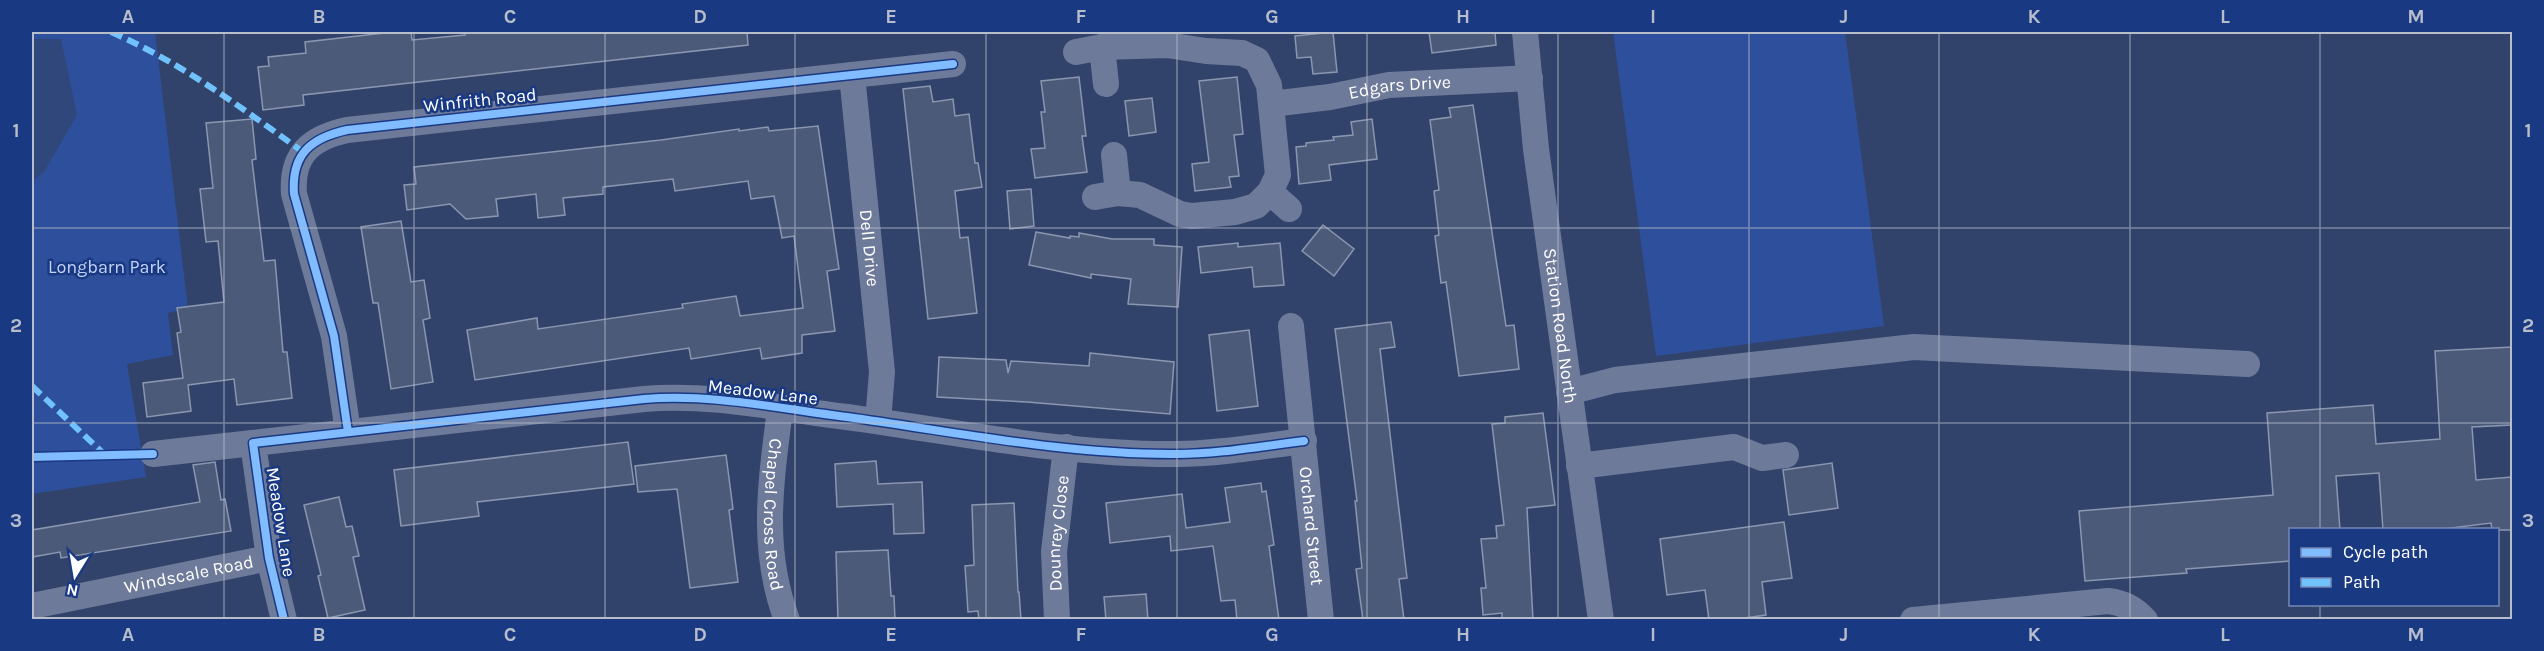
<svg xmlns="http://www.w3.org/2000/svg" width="2544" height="651" font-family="Karla,sans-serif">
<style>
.green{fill:#2e4f9b}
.water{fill:#30477c}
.building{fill:#4c5a7a;stroke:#8b96af;stroke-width:1.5}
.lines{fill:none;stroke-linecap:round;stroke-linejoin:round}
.minor{stroke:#6e7a99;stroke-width:26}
.quiet{stroke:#70c2fc;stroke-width:6;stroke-dasharray:12 6;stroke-linecap:butt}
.cycleway-casing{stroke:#1a3983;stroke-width:11}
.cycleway{stroke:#80bcff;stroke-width:8}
.grid{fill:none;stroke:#b7bdcb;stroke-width:1.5;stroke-opacity:0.55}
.labels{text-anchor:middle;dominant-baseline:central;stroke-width:5;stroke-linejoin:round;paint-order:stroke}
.street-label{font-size:18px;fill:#fff;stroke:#1a3983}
.park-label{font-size:18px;fill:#c3d4f8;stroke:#1a3983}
.neatline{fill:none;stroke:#b7bdcb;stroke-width:2}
.grid-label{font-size:20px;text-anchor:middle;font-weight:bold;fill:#b7bdcb}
</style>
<rect width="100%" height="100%" fill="#32436b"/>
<!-- green -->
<path class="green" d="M32,32H155L188,308L168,313L173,355L127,364L146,477L32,494Z
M1613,32H1845L1884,326L1656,356Z"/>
<!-- water -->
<path class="water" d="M32,39H61L77,115L44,172L32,182Z"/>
<!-- building -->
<path class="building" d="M393,32H411L412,40L465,35V32H747L748,45L303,95L304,105L263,110L258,67L269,66L268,57L306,53L305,42Z
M1333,32L1337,72L1313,74L1311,57L1297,58L1295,36Z
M1429,32H1495L1496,45L1432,53Z
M1079,77L1086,136H1082L1087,172L1035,178L1031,149L1045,148L1041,112H1045L1041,81Z
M1237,77L1243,134L1234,135L1239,176L1229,177L1231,187L1195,191L1192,164L1209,162L1199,81Z
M930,86L933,102L953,99L955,116L969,114L975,163H978L982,187L955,191L960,238L968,237L977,313L928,319L903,89Z
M1152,98L1156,132L1129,136L1125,101Z
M1473,105L1506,326L1514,325L1519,369L1459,376L1446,282L1441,283L1435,236L1439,235L1434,191L1439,190L1430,120L1451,117L1449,108Z
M252,119L256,159L252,160L264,261L275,260L283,352H287L292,398L237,405L234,379L188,385L191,411L147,417L143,383L183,378L177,333L181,332L177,308L224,302L218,241L206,242L200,189L213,188L206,123Z
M1372,119L1377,159L1329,165L1331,180L1299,184L1296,147L1306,146V143L1334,140L1333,137L1353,135L1351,122Z
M818,126L839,269L827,271L835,331L802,335V353L762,359L760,348L691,359L689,348L475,380L467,330L537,318L538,329L683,308L682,304L736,296L740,316L803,308L794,236L782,238L774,196L751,199L748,181L675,191L673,179L603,187V194L563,198L565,215L538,218L536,194L496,199L498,216L466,219L450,204L407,210L404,185L416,184L414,167L661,140L739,129V131L768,127L769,131Z
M1031,189L1034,226L1010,229L1007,191Z
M401,221L411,282L424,280L430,318L423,320L433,382L391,389L378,303H373L361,227Z
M1323,225L1354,249L1334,276L1302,251Z
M1036,232L1070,238V236L1079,237V233L1112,239H1154V245L1182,247L1178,307L1128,304L1131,279L1091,274V278L1029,265Z
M1238,243V247L1280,243L1284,285L1254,287L1252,267L1201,273L1198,247Z
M1391,322L1395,347L1380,349L1407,578L1399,579L1404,620H1363L1356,569L1362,568L1355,501H1357L1335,329Z
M1249,330L1258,406L1217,411L1209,335Z
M2512,347V425L2472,427L2476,480L2512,477V530H2492L2491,523L2435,530H2383L2379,473L2336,476L2340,530H2290V561L2186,569L2187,573L2085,581L2079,511L2273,495L2267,413L2373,405L2376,444L2440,439L2435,351Z
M1090,353L1174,362L1170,414L1027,402L937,397L939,357L1006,360L1008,373L1011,361L1089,366Z
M1543,413L1555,505L1527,508L1533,620H1502V613L1483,615L1481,588H1486L1481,539L1497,538L1496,526L1504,525L1492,424L1505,423V417Z
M628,442L634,484L477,502L479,516L401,526L394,470Z
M726,455L733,509L729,510L738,582L690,588L677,489L638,492L635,466Z
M876,461L878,484L922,482L924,533L894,534L893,504L837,507L835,464Z
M215,462L221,500L225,499L231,531L61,558L60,552L32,557V530L200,502L193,465Z
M1832,463L1838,508L1789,515L1783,470Z
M1261,483L1262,492L1266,491L1274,545L1269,546L1279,620H1237L1235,600L1221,601L1213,546L1171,551L1170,536L1110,543L1106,503L1182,494L1186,528L1230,522L1225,488Z
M339,497L346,527L352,526L359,556L353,557L365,610L328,618L318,576L321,575L304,505Z
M1014,503L1018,592H1019L1021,620H979L978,611L968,612L965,566L974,565L972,505Z
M1784,522L1792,578L1762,582L1766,615L1730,620H1709L1705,590L1667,595L1660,539Z
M888,550L891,596H894L895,620H838L836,552Z
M1146,594L1148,620H1106L1104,597Z"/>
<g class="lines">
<!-- minor -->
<g class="minor">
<path id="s1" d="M1525,32L1536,149L1601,620"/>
<path d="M1102,47L1106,84"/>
<path d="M1076,52L1102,47L1167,45L1206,51L1242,53L1257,60L1269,85L1278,175L1270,192L1256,206L1235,212L1192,216L1180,214L1140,195L1118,193L1095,197"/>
<path id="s2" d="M852,75L882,372L878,421"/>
<path id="s3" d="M1271,104L1330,97L1389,85L1530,78"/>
<path d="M1114,155L1118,193"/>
<path d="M1270,192L1289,209"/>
<path id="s4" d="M1291,326L1321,620"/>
<path d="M1569,392L1615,380L1914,347L2247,364"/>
<path id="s5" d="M780,409C771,482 760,548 787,620"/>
<path d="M348,432L334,336L294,194C291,154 311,138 347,130L953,64"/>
<path d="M153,454L253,443"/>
<path d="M1579,466L1734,447L1762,458L1786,455"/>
<path id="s6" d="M32,606L269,558"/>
<path d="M284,620L269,558L253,443L644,399C711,393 781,409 847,417C956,432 1067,455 1177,454C1219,454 1262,446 1304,441"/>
<path id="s7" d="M1057,620L1054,552L1066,447"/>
<path d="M1913,620L2108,601C2124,603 2134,608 2145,620"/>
</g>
<!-- quiet -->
<path class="quiet" d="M111,32C180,62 242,108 303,152
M32,386L104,454"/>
<defs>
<path id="cycleway" d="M348,432L334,336L294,194C291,154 311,138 347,130L953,64
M32,457L153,454
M284,620L269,558L253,443L644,399C711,393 781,409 847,417C956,432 1067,455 1177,454C1219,454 1262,446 1304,441"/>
</defs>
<!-- cycleway casing -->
<use href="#cycleway" class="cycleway-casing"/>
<!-- cycleway -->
<use href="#cycleway" class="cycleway"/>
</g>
<!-- grid -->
<path class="grid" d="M224,32V620M414,32V620M605,32V620M795,32V620M986,32V620M1177,32V620M1367,32V620M1558,32V620M1749,32V620M1939,32V620M2130,32V620M2320,32V530M32,228H2512M32,423H2512M2320,604V620"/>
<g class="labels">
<!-- street labels -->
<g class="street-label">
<text stroke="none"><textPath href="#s3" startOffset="130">Edgars Drive</textPath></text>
<text transform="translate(480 100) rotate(-6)">Winfrith Road</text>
<text stroke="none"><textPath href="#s2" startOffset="174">Dell Drive</textPath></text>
<text stroke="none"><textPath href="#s1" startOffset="296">Station Road North</textPath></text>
<text transform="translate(763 392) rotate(7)">Meadow Lane</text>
<text stroke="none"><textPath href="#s5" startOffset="106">Chapel Cross Road</textPath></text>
<text transform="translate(281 522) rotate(81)">Meadow Lane</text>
<text stroke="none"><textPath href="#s4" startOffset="201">Orchard Street</textPath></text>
<text stroke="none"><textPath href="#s7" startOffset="87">Dounrey Close</textPath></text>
<text stroke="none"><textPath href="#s6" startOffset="160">Windscale Road</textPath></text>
</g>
<!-- park labels -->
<g class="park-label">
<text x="107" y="267">Longbarn Park</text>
</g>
</g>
<!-- border -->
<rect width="2544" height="651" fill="none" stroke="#1a3983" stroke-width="66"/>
<!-- legend -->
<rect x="2289" y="528" width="210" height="78" fill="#1a3983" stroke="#7688b5" stroke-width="1.5"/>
<rect x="2301" y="548" width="30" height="9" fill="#80bcff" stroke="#7688b5" stroke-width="1.5"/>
<text x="2343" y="558" font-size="18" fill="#ffffff">Cycle path</text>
<rect x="2301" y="578" width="30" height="9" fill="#70c2fc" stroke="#7688b5" stroke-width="1.5"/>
<text x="2343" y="588" font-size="18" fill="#ffffff">Path</text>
<!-- north arrow -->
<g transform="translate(75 576) rotate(191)" stroke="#1a3983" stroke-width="4.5" paint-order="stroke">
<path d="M0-4.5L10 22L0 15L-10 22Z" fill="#ffffff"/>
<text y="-9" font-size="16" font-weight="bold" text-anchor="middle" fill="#ffffff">N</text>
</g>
<rect x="33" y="33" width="2478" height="585" class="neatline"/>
<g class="grid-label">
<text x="128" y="23">A</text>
<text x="319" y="23">B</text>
<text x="510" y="23">C</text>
<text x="700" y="23">D</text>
<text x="891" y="23">E</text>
<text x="1081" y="23">F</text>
<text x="1272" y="23">G</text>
<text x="1463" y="23">H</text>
<text x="1653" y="23">I</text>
<text x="1844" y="23">J</text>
<text x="2034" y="23">K</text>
<text x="2225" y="23">L</text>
<text x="2416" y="23">M</text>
<text x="16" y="137">1</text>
<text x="2528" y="137">1</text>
<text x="16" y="332">2</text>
<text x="2528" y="332">2</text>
<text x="16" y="527">3</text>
<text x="2528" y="527">3</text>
<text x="128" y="641">A</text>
<text x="319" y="641">B</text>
<text x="510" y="641">C</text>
<text x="700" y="641">D</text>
<text x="891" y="641">E</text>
<text x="1081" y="641">F</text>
<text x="1272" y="641">G</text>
<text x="1463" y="641">H</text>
<text x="1653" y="641">I</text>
<text x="1844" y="641">J</text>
<text x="2034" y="641">K</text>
<text x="2225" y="641">L</text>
<text x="2416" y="641">M</text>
</g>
</svg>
